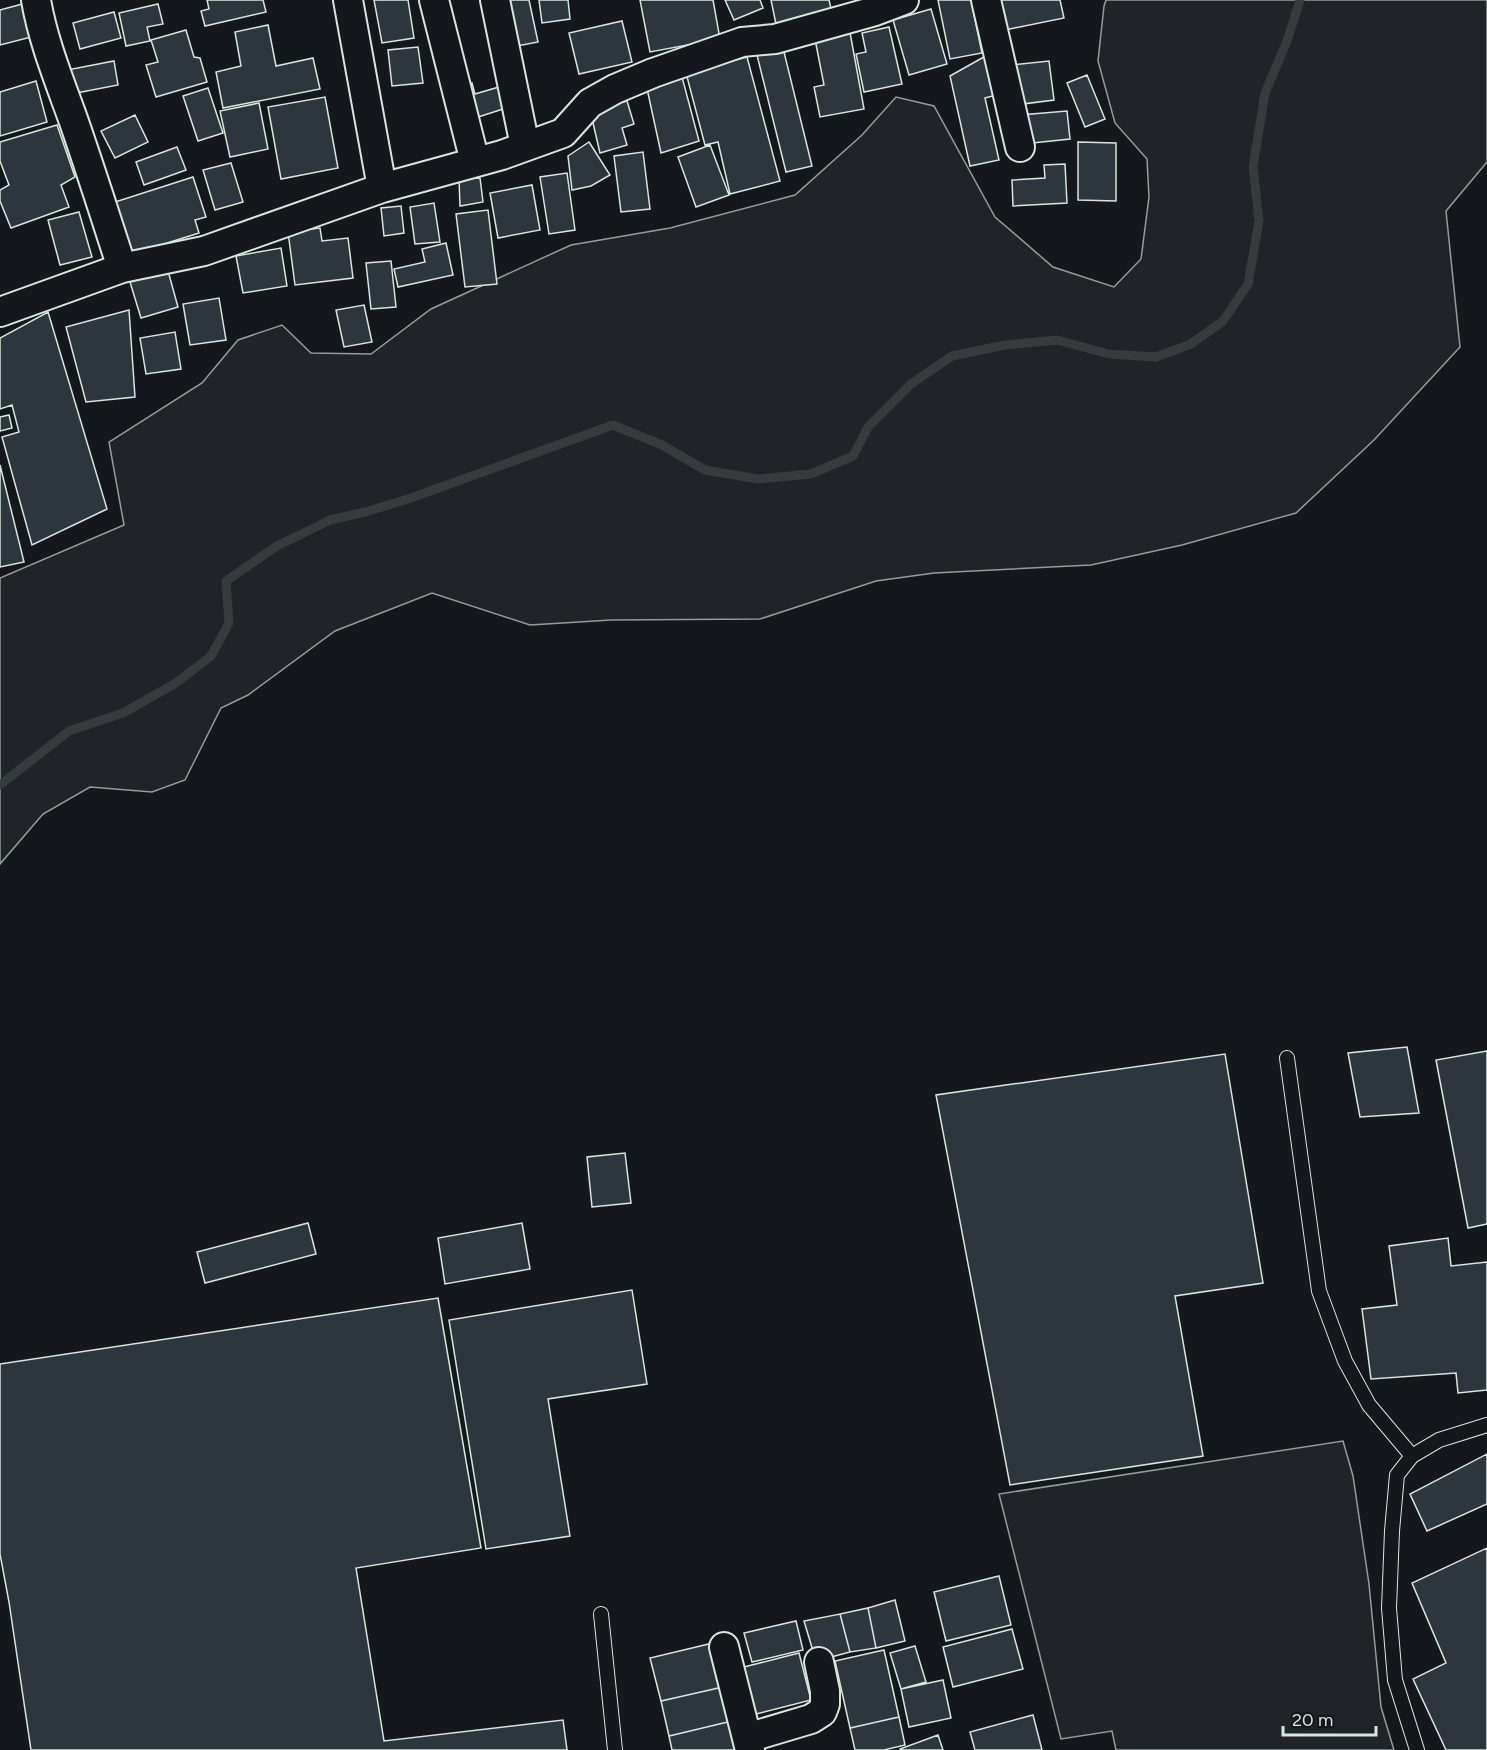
<svg xmlns="http://www.w3.org/2000/svg" width="1487" height="1750" font-family="Figtree,sans-serif">
<style>
.green{fill:#202428;stroke:#939e99;stroke-width:1.5}
.lines{fill:none;stroke-linecap:round;stroke-linejoin:round}
.stream{stroke:#363b3e;stroke-width:9}
.building{fill:#2c363c;stroke:#d8e6dc;stroke-width:1.5}
.service-casing{stroke:#d8e6dc;stroke-width:16}
.minor-casing{stroke:#d8e6dc;stroke-width:32}
.service{stroke:#14181c;stroke-width:14}
.minor{stroke:#14181c;stroke-width:28}
</style>
<rect width="100%" height="100%" fill="#14181c"/>
<!-- green -->
<path class="green" d="M1106,0H1487V162L1446,211L1460,347L1374,440L1296,513L1182,545L1091,565L934,573L876,581L760,619L611,620L530,625L432,593L335,631L248,695L221,708L185,780L152,792L90,787L43,814L0,864V578L124,525L109,442L202,383L238,340L282,325L311,353L371,354L431,309L571,245L670,228L795,195L862,135L896,97L934,106L995,217L1053,267L1114,287L1141,259L1149,197L1147,159L1115,123L1098,61L1104,6Z
M1343,1441L1353,1476L1369,1584L1381,1707L1394,1750H1116L1112,1731L1061,1739L999,1494Z"/>
<g class="lines">
<!-- stream -->
<path class="stream" d="M0,785L69,731L123,713L176,683L211,656L229,623L226,581L277,546L330,520L365,512L408,499L613,425L662,445L705,470L758,479L811,474L853,456L868,427L911,384L952,356L1005,345L1057,340L1109,354L1156,357L1191,344L1223,321L1248,284L1259,221L1253,167L1265,93L1287,41L1300,0"/>
</g>
<!-- building -->
<path class="building" d="M207,0H263L266,12L205,26L201,11L209,9Z
M374,0H408L414,38L382,43Z
M498,0H529L538,42L507,48Z
M539,0H568L570,19L542,23Z
M640,0H713L720,39L650,52Z
M725,0H760L763,8L734,20Z
M771,0H829L832,13L776,24Z
M938,0H971L982,53L950,59Z
M994,0H1060L1064,18L1000,31Z
M26,3L35,36L0,45V10Z
M158,4L163,24L147,27L150,41L126,46L119,13Z
M931,9L947,64L909,75L893,20Z
M114,12L121,38L80,49L73,23Z
M622,21L632,62L579,74L569,33Z
M268,25L276,66L313,58L320,89L223,108L216,72L241,66L235,32Z
M849,27L864,109L820,117L814,87L824,85L814,34Z
M889,27L902,84L864,92L856,54L866,52L862,33Z
M186,30L194,57L200,58L207,82L156,97L146,65L158,62L151,40Z
M782,44L812,166L786,172L756,51Z
M418,47L423,83L392,86L388,50Z
M991,53L1000,94L985,98L999,160L970,166L950,76Z
M747,57L780,181L730,194L718,142L705,145L686,73Z
M114,61L118,85L71,94L67,70Z
M1049,61L1054,100L1015,105L1011,65Z
M1087,75L1105,119L1085,127L1067,83Z
M682,77L699,141L661,153L646,84Z
M36,81L47,122L0,136V92Z
M472,83L475,94L499,87L506,108L469,120L459,87Z
M208,88L223,133L198,141L183,96Z
M325,97L338,168L281,179L268,107Z
M627,101L634,124L622,128L627,145L600,153L590,110Z
M259,103L268,149L230,157L220,111Z
M1067,111L1070,139L1023,144L1020,115Z
M135,115L148,142L115,158L101,131Z
M57,125L75,177L61,185L69,207L11,228L0,201V190L9,185L0,161V142Z
M589,142L610,175L591,186L572,190L568,156Z
M1078,142L1116,143V201L1078,200Z
M710,145L729,195L696,207L678,157Z
M177,147L186,170L144,185L136,162Z
M643,152L650,209L621,212L614,156Z
M231,163L243,202L215,210L203,170Z
M1065,164L1067,203L1013,206L1012,180L1045,178L1044,165Z
M567,173L575,230L549,234L540,177Z
M193,177L206,217L195,220L199,233L129,255L112,203Z
M480,178L483,202L460,206L459,179Z
M532,185L540,230L498,238L490,193Z
M434,203L440,242L415,244L410,207Z
M401,206L404,233L384,236L381,208Z
M488,210L497,284L465,287L456,214Z
M79,212L92,257L60,265L48,220Z
M320,228L322,241L348,238L353,278L295,285L288,232Z
M446,243L453,275L398,287L394,269L425,262L422,249Z
M281,248L287,286L243,293L236,256Z
M391,261L396,307L371,309L366,263Z
M168,271L178,307L141,318L130,282Z
M219,298L226,340L190,345L183,304Z
M364,305L372,342L344,347L336,310Z
M129,310L135,397L86,402L66,327Z
M48,312L107,509L32,545L2,437L19,432L12,405L0,409V338Z
M175,332L181,369L146,374L140,338Z
M9,415L12,428L0,431V417Z
M0,465L24,562L0,567Z
M1407,1047L1419,1113L1360,1117L1348,1053Z
M1487,1051V1224L1468,1228L1436,1060Z
M1225,1054L1263,1283L1175,1296L1203,1456L1010,1485L936,1095Z
M625,1153L631,1203L592,1207L587,1157Z
M308,1223L316,1254L205,1283L197,1252Z
M522,1223L530,1269L445,1284L438,1238Z
M1448,1238L1451,1266L1487,1262V1390L1458,1393L1456,1373L1371,1379L1362,1309L1397,1305L1389,1246Z
M632,1290L647,1384L548,1399L570,1536L486,1549L449,1320Z
M438,1298L481,1548L356,1568L384,1741L563,1720L567,1750H31L9,1602L0,1554V1364Z
M1487,1454V1504L1427,1531L1410,1494Z
M1487,1548V1750H1446L1413,1679L1446,1663L1412,1583Z
M999,1576L1011,1625L946,1641L934,1592Z
M895,1600L905,1641L876,1648L868,1608Z
M868,1608L876,1648L850,1652L840,1614Z
M840,1614L850,1652L816,1661L804,1621Z
M796,1621L803,1650L752,1662L744,1633Z
M1012,1629L1023,1669L953,1687L943,1647Z
M713,1643L723,1687L661,1701L650,1658Z
M915,1646L926,1682L901,1689L890,1653Z
M884,1650L899,1717L850,1728L835,1661Z
M799,1653L811,1700L752,1715L740,1668Z
M943,1680L951,1718L909,1727L901,1689Z
M723,1687L732,1721L669,1736L661,1701Z
M1033,1715L1042,1750H975L970,1732Z
M899,1717L905,1745L884,1750H855L850,1728Z
M732,1721L739,1750H672L669,1736Z
M938,1735L943,1750H900V1749Z"/>
<g class="lines">
<defs>
<path id="service" d="M1287,1058L1319,1291L1345,1361L1369,1405L1412,1456
M601,1614L615,1750
M1417,1750L1395,1680L1389,1608L1392,1531L1397,1475L1412,1456L1439,1440L1487,1425"/>
<path id="minor" d="M348,0L382,188
M434,0L475,162
M495,0L525,146
M986,0L1020,147
M122,268L204,251L382,188L502,155L563,133L590,103L615,89L653,73L742,42L775,39L875,11L904,0
M0,312L122,268C106,218 90,168 73,119C59,80 43,41 36,0
M724,1647L750,1750
M747,1738L811,1719L822,1712L825,1704V1691L819,1662"/>
</defs>
<!-- service casing -->
<use href="#service" class="service-casing"/>
<!-- minor casing -->
<use href="#minor" class="minor-casing"/>
<!-- service -->
<use href="#service" class="service"/>
<!-- minor -->
<use href="#minor" class="minor"/>
</g>
<!-- scale -->
<path d="M1283 1726v9h93v-9" fill="none" stroke="#d8e6dc" stroke-width="3"/>
<text x="1292" y="1726" font-size="18" fill="#d8e6dc" stroke="#14181c" stroke-width="4.5" paint-order="stroke">20 m</text>
</svg>
